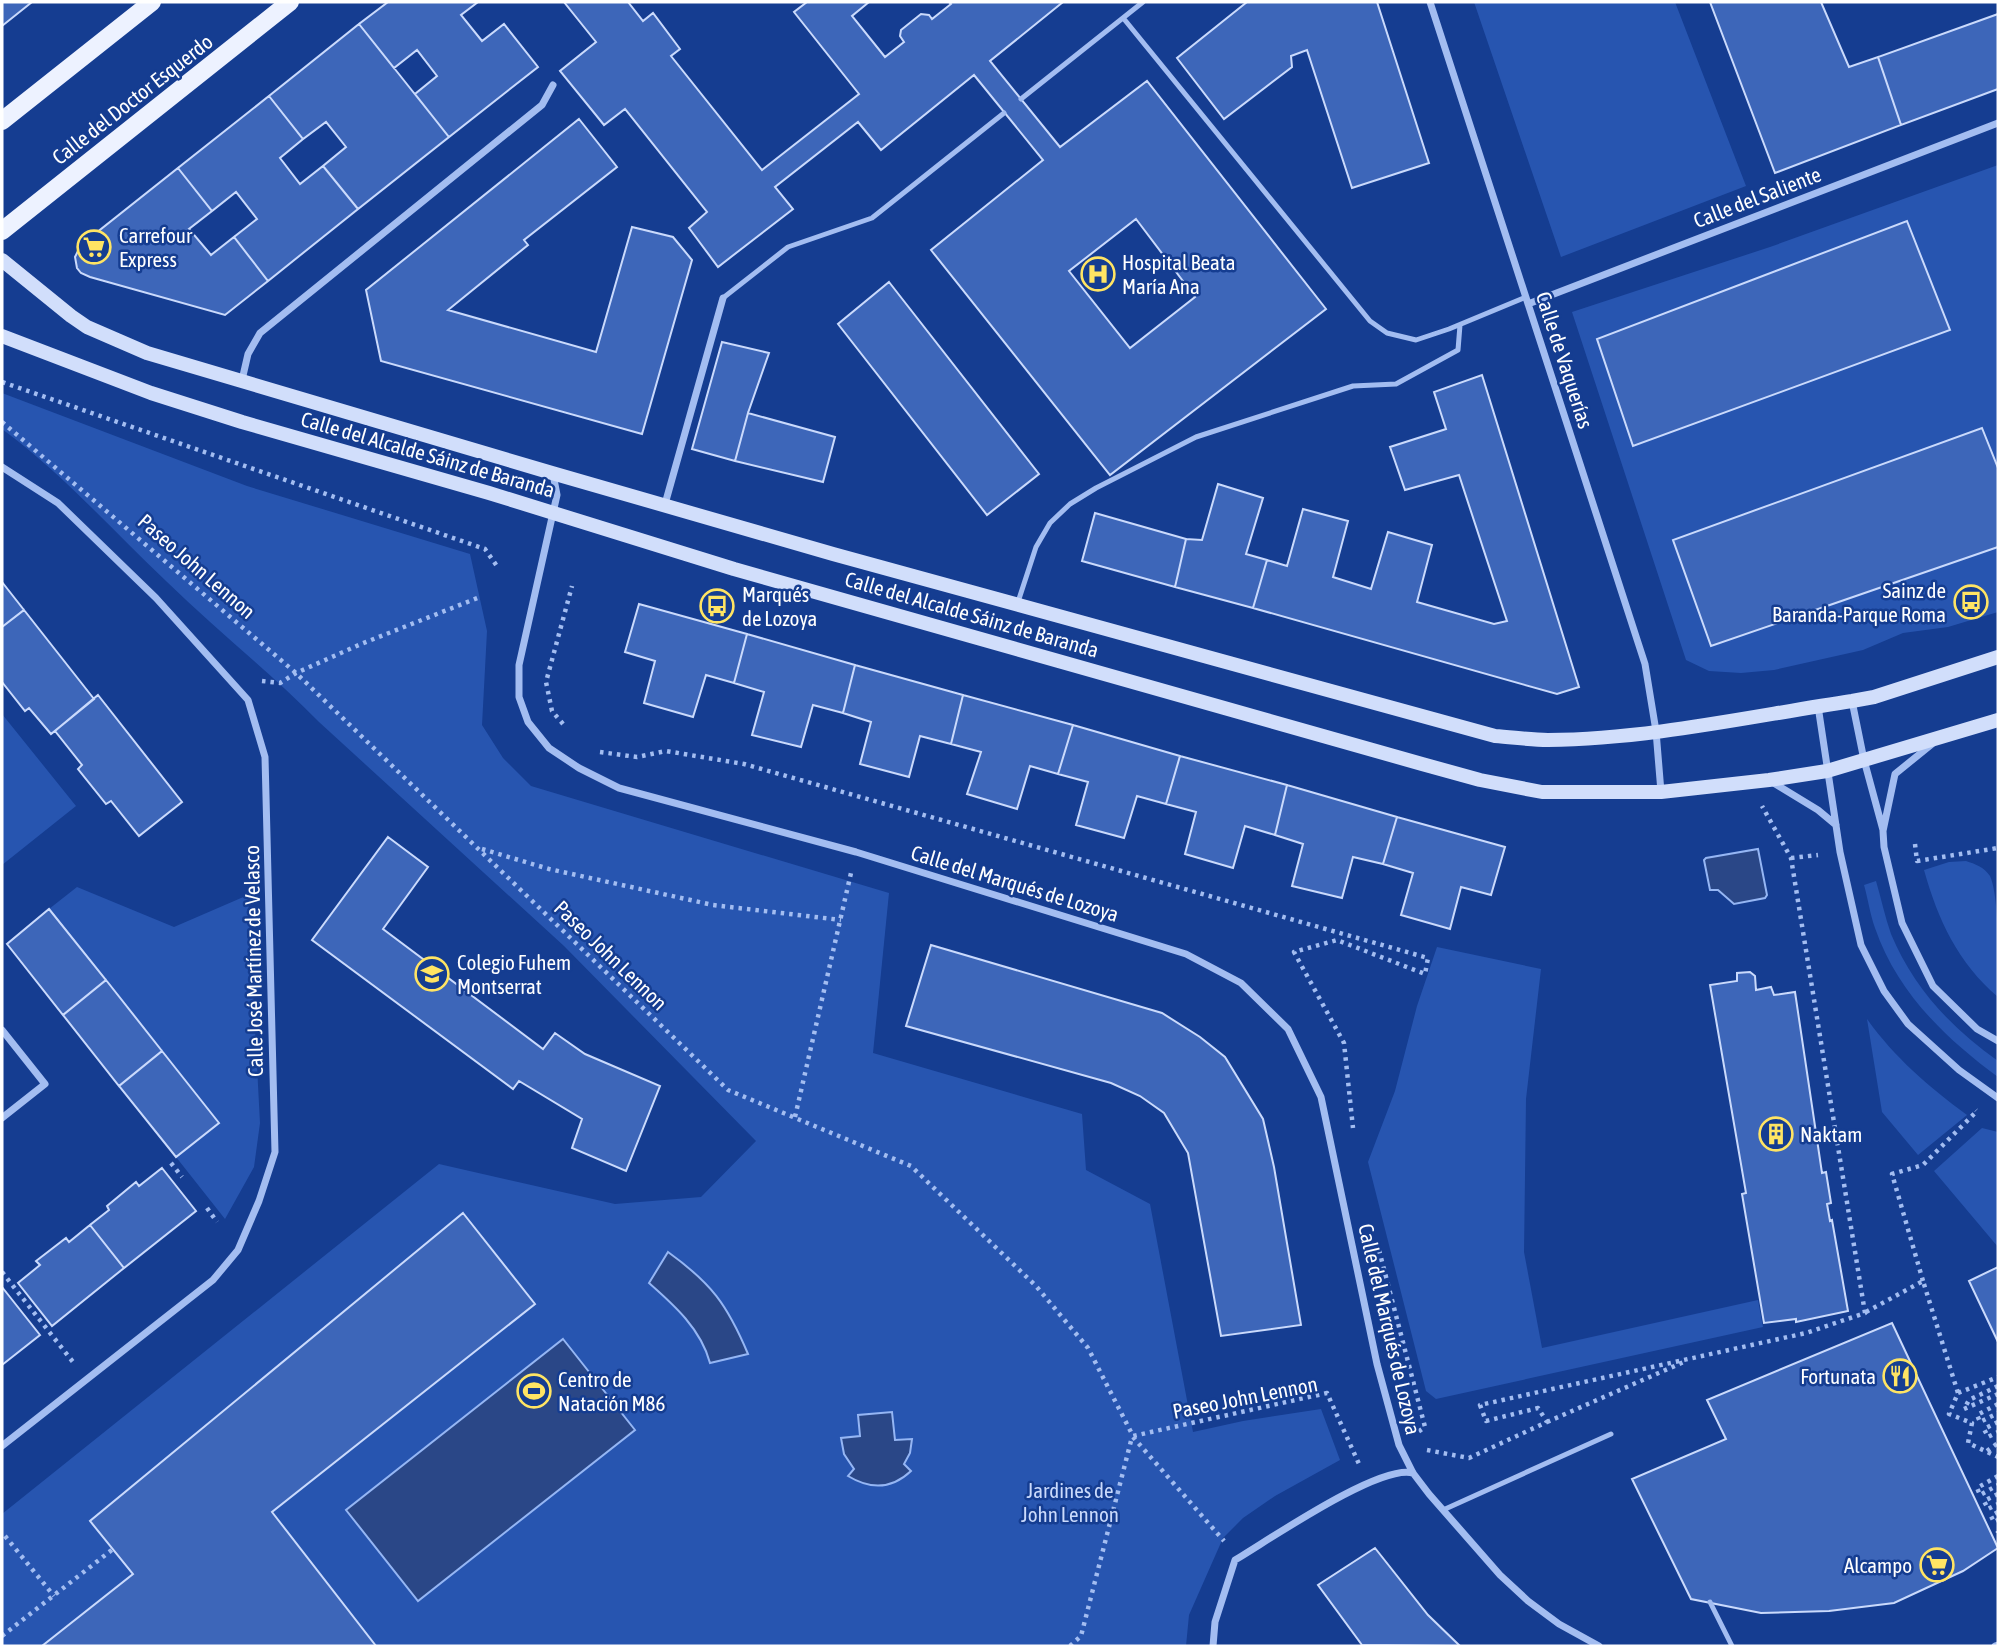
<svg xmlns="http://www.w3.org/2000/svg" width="2000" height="1648" font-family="'Asap Condensed',sans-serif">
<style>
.green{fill:#2755b0}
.water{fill:#2a4787;stroke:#95b6f4;stroke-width:2}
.building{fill:#3d66b9;stroke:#cadafc;stroke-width:2;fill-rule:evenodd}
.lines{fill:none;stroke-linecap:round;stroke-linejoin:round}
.path{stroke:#a3bdf1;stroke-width:4.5;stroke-dasharray:3.5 5;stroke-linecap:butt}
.lane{stroke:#a3bdf1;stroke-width:5}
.street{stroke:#a3bdf1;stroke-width:7}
.secondary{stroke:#d1defb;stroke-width:14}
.primary{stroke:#edf2ff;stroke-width:18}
.labels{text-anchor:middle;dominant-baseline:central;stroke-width:5;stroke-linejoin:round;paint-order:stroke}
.street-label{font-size:21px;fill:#fff;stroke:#153d91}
.poi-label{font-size:21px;fill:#fff;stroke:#153d91;text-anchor:start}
.park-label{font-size:21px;fill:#cadafc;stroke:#153d91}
</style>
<rect width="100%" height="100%" fill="#153d91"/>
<!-- green -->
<path class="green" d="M1474,2H1675L1746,186L1561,257Z
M1998,165V612L1948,627L1903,633L1863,650L1774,670L1741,673L1709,671L1686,660L1572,312L1770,247Z
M2,393L247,486L470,554L487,631L482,725L503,758L531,786L889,893L873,1053L1082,1114L1086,1170L1150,1204L1193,1432L1243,1421L1321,1409L1340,1460L1275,1496L1243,1518L1223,1538L1189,1615L1186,1646H2V1514L439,1164L615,1204L701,1197L756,1141L564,946L319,722C270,672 216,630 166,581C112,530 62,473 2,429Z
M2,714L76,806L2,865Z
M1966,861C1975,864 1984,867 1990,876C2000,898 1998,969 1998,997C1958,963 1938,920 1924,870L1949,862Z
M1876,881C1881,898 1885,917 1891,934C1913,987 1951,1028 1998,1061V1077C1945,1038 1897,992 1875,928C1870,914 1868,899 1864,885Z
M77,887L174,927L248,895L260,1123L254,1167L225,1219L176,1157L219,1122L49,909Z
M1437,947L1541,969L1526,1099L1524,1252L1542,1348L1758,1300L1763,1327L1436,1399L1426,1391L1368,1162L1395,1091L1417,1006Z
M1867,1019C1895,1058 1928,1086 1967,1115L1918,1155L1882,1112Z
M1982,1128L1998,1132V1247L1934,1171Z"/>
<!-- water -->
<path class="water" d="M1758,849L1767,895L1765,898L1734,904L1718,890H1710L1704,860L1706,858Z
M668,1252C711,1283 727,1304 748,1354L710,1363C701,1329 674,1305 649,1283Z
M563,1339L635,1430L418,1601L346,1510Z
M892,1412L895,1440L912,1439L910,1453L904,1464L911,1471C892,1489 871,1490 848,1476L854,1469L844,1454L841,1438L860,1436L858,1415Z"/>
<!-- building -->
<path class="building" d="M2,2H32L2,26Z
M388,2H478L461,15L482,41L504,24L538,67L449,137L415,94L437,76L417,50L394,68L359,24Z
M564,2H628L643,21L653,13L680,49L671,56L762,170L859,94L794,12L807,2H869L852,16L885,57L904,42L900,36L901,30L921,14L929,15L932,19L951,4L949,2H1063L990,61L1060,147L1147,81L1326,309L1110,475L931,250L1043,160L974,75L881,150L858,122L775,187L793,209L718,267L689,228L707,212L625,109L604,125L560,71L596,42ZM1136,219L1195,297L1130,348L1069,271Z
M1247,2H1377L1429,163L1352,188L1307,50L1291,56L1292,67L1224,119L1177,58Z
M1710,2H1821L1849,67L1878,57L1901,125L1775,173Z
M1998,14V89L1901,125L1878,57Z
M359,24L449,137L358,209L323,166L346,147L326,122L303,139L269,96Z
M269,96L303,139L280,158L300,184L323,166L358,209L268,281L234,237L257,219L236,192L212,211L178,168Z
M579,119L617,167L524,240L528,245L448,310L596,352L632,227L673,237L692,260L642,434L381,361L366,290Z
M178,168L212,211L189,229L211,255L234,237L268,281L225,315L90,277L81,273L77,268L75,257L81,245Z
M1907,221L1950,330L1633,446L1597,339Z
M889,282L1039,474L987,515L838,324Z
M722,342L769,353L748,413L735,461L692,449Z
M1482,375L1579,687L1557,694L1253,608L1267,560L1287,566L1303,509L1348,521L1333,577L1371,589L1388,532L1432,545L1417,602L1494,624L1507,621L1459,475L1405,490L1390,447L1446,429L1434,392Z
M748,413L835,437L823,482L735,461Z
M1982,428L1998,468V547L1711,646L1673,540Z
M1218,484L1263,498L1246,554L1267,560L1253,608L1175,587L1186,539L1202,540Z
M1095,513L1186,539L1175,587L1082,561Z
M2,582L24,610L2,627Z
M639,604L747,634L734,683L706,675L693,717L644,703L655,661L625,652Z
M24,610L94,699L51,734L29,708L25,711L2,682V627Z
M747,634L855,665L843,713L813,705L801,747L752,735L764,692L734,683Z
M855,665L963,695L951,744L920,736L909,777L860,764L871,722L843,713Z
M98,695L182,802L139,836L111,801L106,804L78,769L82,765L55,731Z
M963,695L1073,725L1058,774L1030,766L1017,809L967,794L981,752L951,744Z
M1073,725L1180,756L1166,804L1137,796L1124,838L1076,825L1088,782L1058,774Z
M1180,756L1287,785L1275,835L1245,826L1233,868L1185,854L1196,812L1166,804Z
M1287,785L1397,817L1383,864L1353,857L1342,898L1292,886L1303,844L1275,835Z
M1397,817L1505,847L1491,895L1461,887L1450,929L1401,915L1413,873L1383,864Z
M388,837L428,867L383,929L543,1049L555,1033L585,1054L660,1086L626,1171L572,1148L582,1119L519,1081L513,1089L312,940Z
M49,909L106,980L63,1015L7,944Z
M931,945L1162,1013L1200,1037L1225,1057L1263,1119L1274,1167L1301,1325L1221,1336L1188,1153L1164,1113L1140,1096L1111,1083L906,1026Z
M1750,972L1755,976L1756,990L1771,987L1774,995L1795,992L1822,1173L1826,1172L1831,1203L1827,1204L1830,1221L1832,1220L1848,1311L1796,1322V1319L1764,1323L1742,1194L1746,1193L1710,985L1737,981V973Z
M106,980L162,1051L119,1086L63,1015Z
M162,1051L219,1123L176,1157L119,1086Z
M162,1168L196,1211L124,1268L90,1225L109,1210L107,1206L136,1182L139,1186Z
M463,1213L535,1304L272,1512L376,1646H42L133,1574L90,1521Z
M90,1225L124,1268L52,1326L18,1283L40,1265L36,1261L66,1238L69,1242Z
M1998,1267V1342L1969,1281Z
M2,1287L40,1335L2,1365Z
M1892,1323L1998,1548L1963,1571L1894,1603L1829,1611L1761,1613L1691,1599L1632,1479L1726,1439L1707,1400Z
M1375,1548L1428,1615L1460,1646L1362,1645L1318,1585Z"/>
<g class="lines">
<!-- path -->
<path class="path" d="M2,382L485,549L499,569
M2,422L296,673L728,1090L911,1166L1036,1286L1088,1348L1133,1436L1327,1393L1359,1464
M262,681L280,683L296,673L361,644L480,597
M563,724L552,711L546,682L572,586
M600,752L637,757L666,751L744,764L1428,958L1425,974L1337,940L1294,952L1344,1043L1353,1128
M1915,844L1917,861L1998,848
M482,849L549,869L713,905L841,920
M1791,858L1818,855
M795,1117L851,873
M171,1163L182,1177
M207,1208L217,1222
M1379,1250L1425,1427L1418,1432
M2,1272L73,1362
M1923,1281L1892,1174L1923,1165L1977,1111L1976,1110
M1866,1312L1923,1281L1958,1393L1949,1414L1972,1423L1968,1443L1998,1457
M1998,1386L1969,1400L1964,1409L1998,1394
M1958,1393L1998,1377
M1998,1404L1977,1415L1980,1422L1998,1413
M1547,1422L1686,1361
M1998,1422L1984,1429L1988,1437L1998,1432
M1133,1437L1224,1541
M1427,1450L1469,1458L1547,1422L1538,1408L1486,1421L1480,1405L1806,1333L1865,1313L1791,858L1762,806
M1987,1451L1998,1443
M1998,1476L1977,1488L1980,1495L1998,1485
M1998,1494L1984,1501L1988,1509L1998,1504
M1998,1512L1991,1516L1994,1522L1998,1520
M1998,1531V1533
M5,1536L54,1596
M2,1636L113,1549
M1070,1646L1081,1636L1132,1437"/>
<!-- lane -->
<path class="lane" d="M1124,19L1370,321L1387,333L1416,340L1449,329L1526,297
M1021,99L1143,2
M723,298L788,247L872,218L1004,113
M1018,602L1036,547L1050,523L1070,504L1096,488L1196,437L1353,386L1396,384L1458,350L1460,325
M1443,1510L1611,1434
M1710,1602L1732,1646"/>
<!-- street -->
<path class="street" d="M1430,2L1645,664L1656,731L1661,792
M1528,304L1998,123
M242,380L248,354L260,333L542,105L553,85
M2,467L58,503L156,598L248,700L265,757L275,1152L259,1201L238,1250L213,1280L2,1446
M553,474L557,495L519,665V697L528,722L549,748L579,768L619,788L856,852L1186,954L1241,983L1288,1029L1321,1097L1377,1364L1399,1445L1413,1473L1429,1494L1500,1575L1528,1601L1559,1624L1599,1646
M665,504L723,298
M1852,701L1864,760L1883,830
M1818,706L1840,852L1861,945L1884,991L1908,1024L1959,1070L1998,1098
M1932,744L1895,774L1883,831L1884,847L1902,923L1933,986L1977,1029L1998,1041
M1772,782L1818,810L1836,825
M2,1030L45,1084L2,1118
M1213,1646L1215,1622L1235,1560C1269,1540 1379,1464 1413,1473
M1995,1646L1998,1645"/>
<!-- secondary -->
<path class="secondary" d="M2,260L71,316L87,327L147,353L552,473L833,554L1495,736C1512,737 1530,740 1548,740C1650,739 1752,716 1852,701L1874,697L1998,657
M2,336L151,393L242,422L489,493L734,569L1422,764L1480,780L1542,792H1661L1769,780L1827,771L1998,720"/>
<!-- primary -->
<path class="primary" d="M2,121L152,2
M2,231L290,2"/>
</g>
<!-- icons -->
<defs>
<symbol id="supermarket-ring" viewBox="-11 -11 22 22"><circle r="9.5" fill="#153d91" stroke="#ffe463" stroke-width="1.5"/><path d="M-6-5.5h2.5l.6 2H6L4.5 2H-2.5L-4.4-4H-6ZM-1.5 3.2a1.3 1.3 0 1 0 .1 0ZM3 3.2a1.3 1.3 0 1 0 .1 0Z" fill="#ffe463"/></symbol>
<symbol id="hospital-ring" viewBox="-11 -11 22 22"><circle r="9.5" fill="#153d91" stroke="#ffe463" stroke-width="1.5"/><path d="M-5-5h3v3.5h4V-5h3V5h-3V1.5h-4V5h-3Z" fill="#ffe463"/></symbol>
<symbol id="bus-ring" viewBox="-11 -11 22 22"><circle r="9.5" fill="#153d91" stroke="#ffe463" stroke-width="1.5"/><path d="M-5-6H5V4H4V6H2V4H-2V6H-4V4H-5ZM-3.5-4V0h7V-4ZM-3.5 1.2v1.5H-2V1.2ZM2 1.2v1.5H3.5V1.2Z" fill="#ffe463"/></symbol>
<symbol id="school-ring" viewBox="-11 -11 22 22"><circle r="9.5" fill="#153d91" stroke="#ffe463" stroke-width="1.5"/><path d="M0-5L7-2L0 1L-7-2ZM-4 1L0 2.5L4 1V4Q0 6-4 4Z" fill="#ffe463"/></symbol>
<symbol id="building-ring" viewBox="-11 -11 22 22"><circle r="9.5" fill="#153d91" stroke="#ffe463" stroke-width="1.5"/><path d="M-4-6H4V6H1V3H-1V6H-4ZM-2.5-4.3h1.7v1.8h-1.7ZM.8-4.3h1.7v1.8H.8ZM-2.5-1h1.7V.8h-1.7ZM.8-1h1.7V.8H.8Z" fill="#ffe463"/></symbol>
<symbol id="restaurant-ring" viewBox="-11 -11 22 22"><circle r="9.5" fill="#153d91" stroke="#ffe463" stroke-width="1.5"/><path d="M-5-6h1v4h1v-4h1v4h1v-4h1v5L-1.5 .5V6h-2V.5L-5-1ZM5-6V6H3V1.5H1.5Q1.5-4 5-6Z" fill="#ffe463"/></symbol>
<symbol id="stadium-ring" viewBox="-11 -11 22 22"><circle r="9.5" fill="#153d91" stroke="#ffe463" stroke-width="1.5"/><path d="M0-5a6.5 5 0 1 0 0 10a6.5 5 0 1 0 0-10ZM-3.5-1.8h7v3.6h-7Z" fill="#ffe463"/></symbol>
</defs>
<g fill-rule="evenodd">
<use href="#supermarket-ring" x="75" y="228" width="38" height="38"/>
<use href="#hospital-ring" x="1079" y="255" width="38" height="38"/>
<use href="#bus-ring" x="1952" y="583" width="38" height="38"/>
<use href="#bus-ring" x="698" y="587" width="38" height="38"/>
<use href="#school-ring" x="413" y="955" width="38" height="38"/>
<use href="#building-ring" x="1757" y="1115" width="38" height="38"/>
<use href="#restaurant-ring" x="1881" y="1357" width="38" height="38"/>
<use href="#stadium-ring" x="515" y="1372" width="38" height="38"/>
<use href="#supermarket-ring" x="1918" y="1546" width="38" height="38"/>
</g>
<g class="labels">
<!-- street labels -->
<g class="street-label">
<text transform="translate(132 99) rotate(-38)">Calle del Doctor Esquerdo</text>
<text transform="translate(1757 197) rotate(-21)">Calle del Saliente</text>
<text transform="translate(1565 360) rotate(72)">Calle de Vaquerías</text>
<text transform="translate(428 454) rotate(16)">Calle del Alcalde Sáinz de Baranda</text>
<text transform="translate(197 566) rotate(41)">Paseo John Lennon</text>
<text transform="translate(972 614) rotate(16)">Calle del Alcalde Sáinz de Baranda</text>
<text transform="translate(1015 883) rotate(17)">Calle del Marqués de Lozoya</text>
<text transform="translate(611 955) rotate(44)">Paseo John Lennon</text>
<text transform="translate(253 961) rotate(-91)">Calle José Martínez de Velasco</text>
<text transform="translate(1390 1329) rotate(77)">Calle del Marqués de Lozoya</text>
<text transform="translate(1245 1397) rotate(-11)">Paseo John Lennon</text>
</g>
<!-- poi labels -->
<g class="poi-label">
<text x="119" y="235">Carrefour<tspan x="119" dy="24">Express</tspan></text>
<text x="1122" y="262">Hospital Beata<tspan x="1122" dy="24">María Ana</tspan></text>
<text x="1946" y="590" text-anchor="end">Sainz de<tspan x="1946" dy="24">Baranda-Parque Roma</tspan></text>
<text x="742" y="594">Marqués<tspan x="742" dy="24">de Lozoya</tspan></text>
<text x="457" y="962">Colegio Fuhem<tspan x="457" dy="24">Montserrat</tspan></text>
<text x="1800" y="1134">Naktam</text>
<text x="1876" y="1376" text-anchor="end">Fortunata</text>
<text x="558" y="1379">Centro de<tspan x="558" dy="24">Natación M86</tspan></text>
<text x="1912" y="1565" text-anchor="end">Alcampo</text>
</g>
<!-- park labels -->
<g class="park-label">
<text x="1070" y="1490">Jardines de<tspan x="1070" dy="24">John Lennon</tspan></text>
</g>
</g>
<!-- border -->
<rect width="2000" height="1648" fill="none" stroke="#ffffff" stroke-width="7"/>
</svg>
